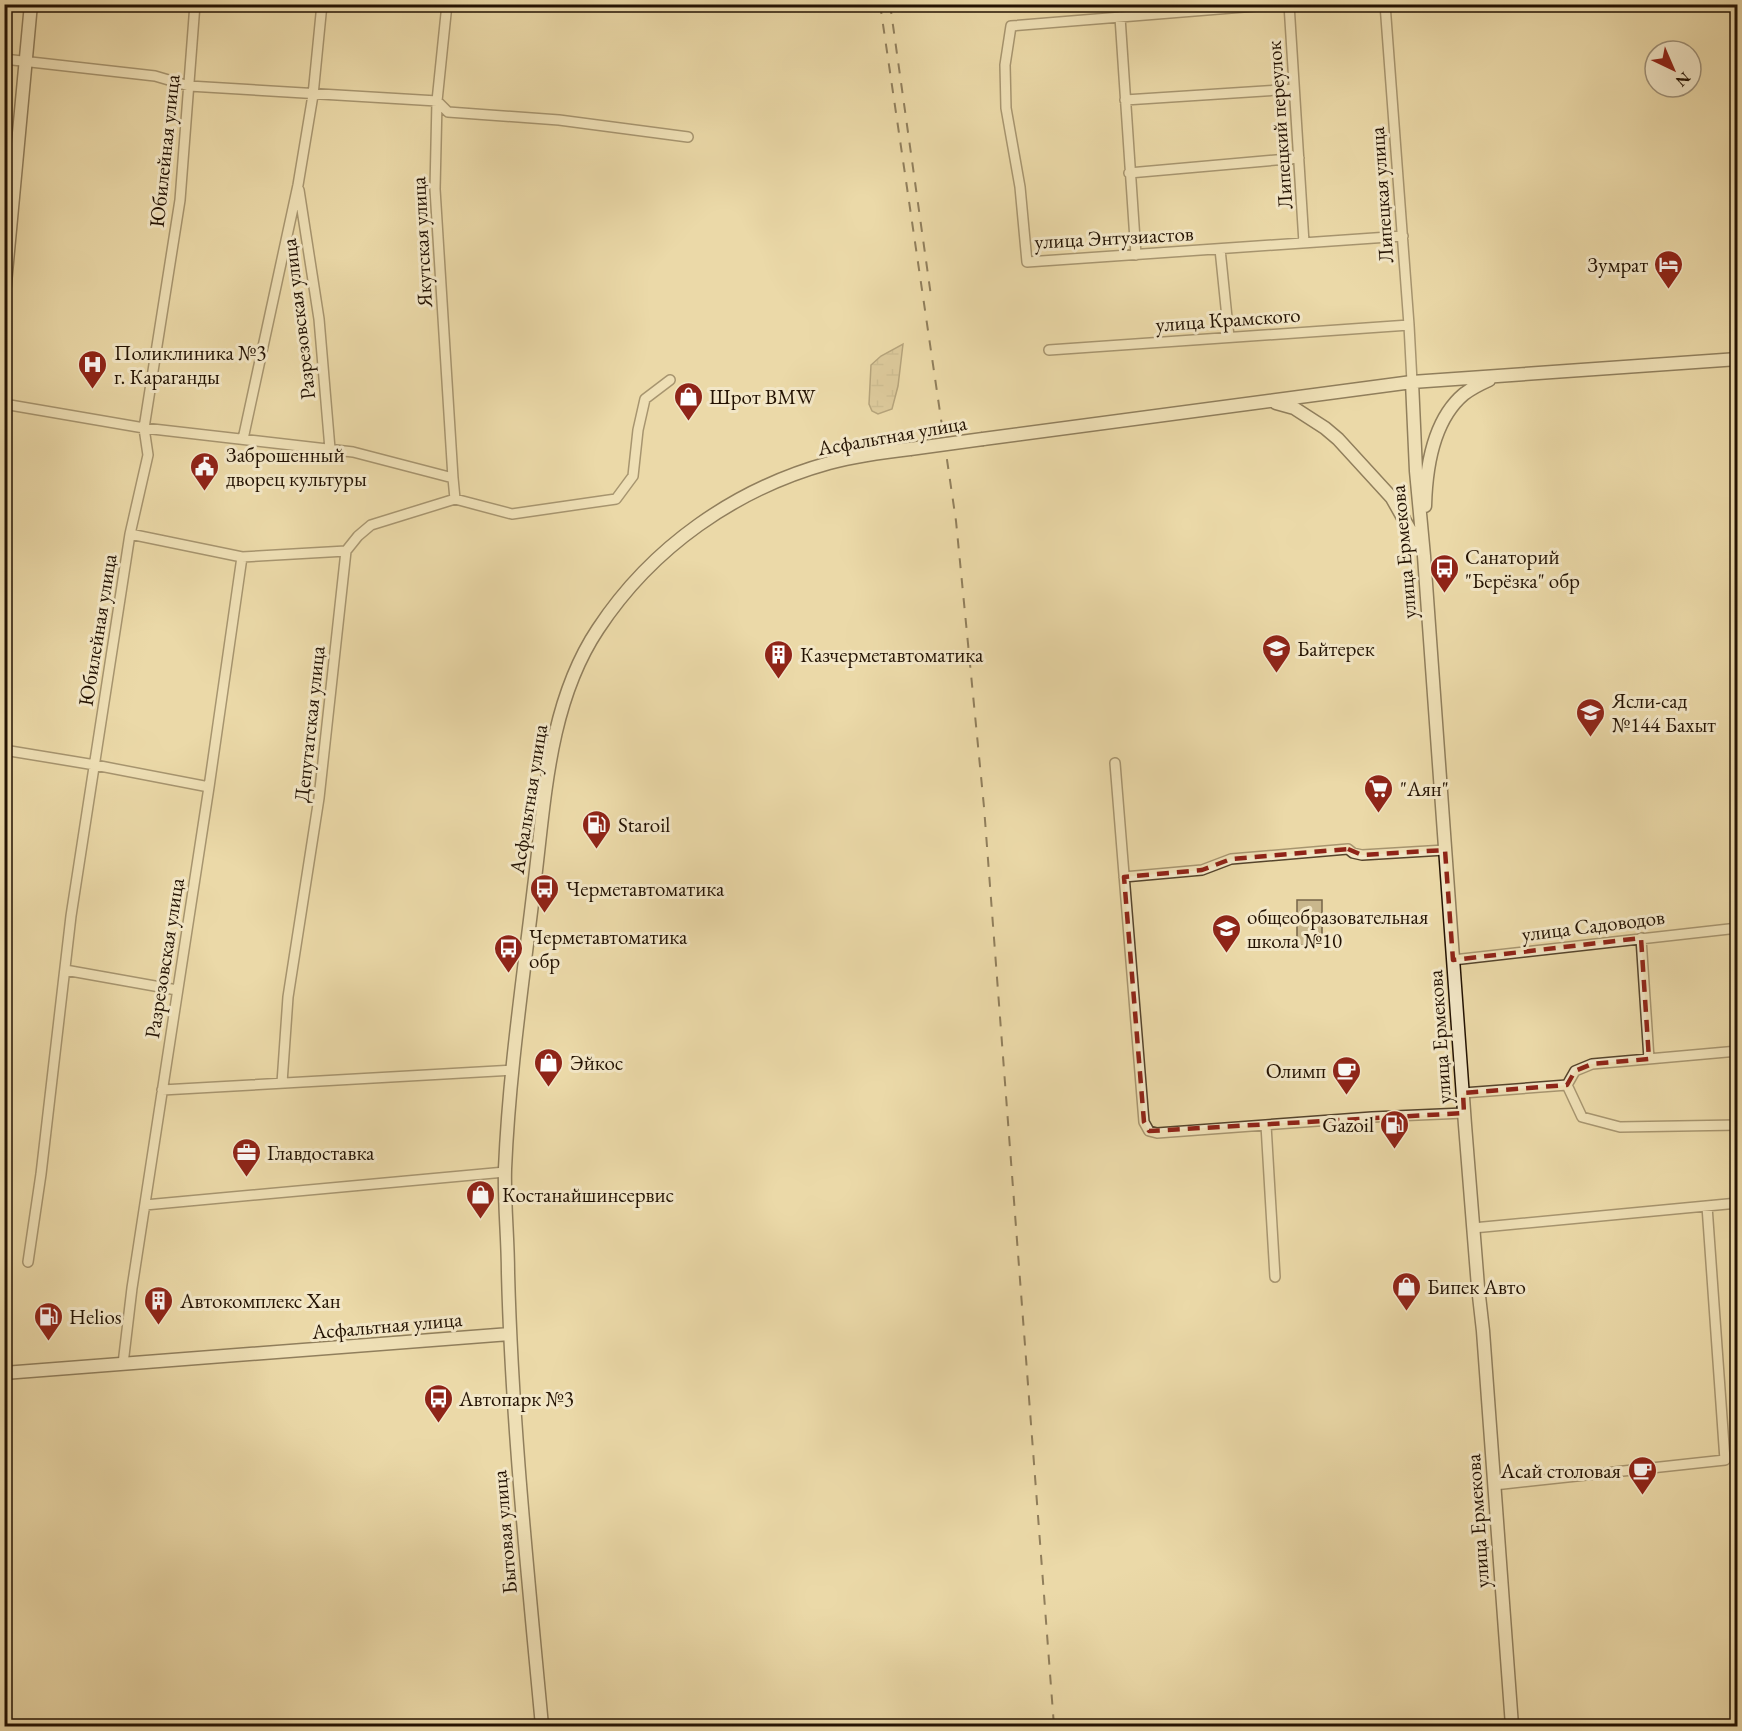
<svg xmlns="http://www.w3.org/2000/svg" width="1742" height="1731" font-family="'EB Garamond',serif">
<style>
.wetland{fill:url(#wetland-marsh);stroke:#766447;stroke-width:1.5}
.green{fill:#c9b78c;stroke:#766447;stroke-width:1.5}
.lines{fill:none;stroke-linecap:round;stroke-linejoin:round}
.street-casing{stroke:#55442c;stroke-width:12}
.secondary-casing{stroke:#231202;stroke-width:15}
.street{stroke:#f2e6c6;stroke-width:9}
.secondary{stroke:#f2e6c6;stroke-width:12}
.rail{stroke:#231202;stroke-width:2;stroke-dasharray:10 10;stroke-linecap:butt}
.secondary-bridge-casing{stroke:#231202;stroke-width:15;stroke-linecap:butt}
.secondary-bridge{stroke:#f2e6c6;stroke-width:12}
.marked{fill:none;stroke:#8f2418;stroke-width:4.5;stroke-dasharray:12 8;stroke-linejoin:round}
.labels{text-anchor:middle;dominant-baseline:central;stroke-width:6;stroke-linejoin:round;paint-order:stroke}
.street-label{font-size:21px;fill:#231202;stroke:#f2e6c6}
.poi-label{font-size:21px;fill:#231202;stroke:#f2e6c6;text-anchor:start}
</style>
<defs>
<pattern id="wetland-marsh" width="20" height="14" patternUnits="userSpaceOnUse" patternTransform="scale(1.5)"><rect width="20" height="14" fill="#c9b78c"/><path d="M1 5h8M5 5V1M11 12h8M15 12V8" fill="none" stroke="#ac9c77"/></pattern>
</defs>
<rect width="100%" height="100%" fill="#ebd9a8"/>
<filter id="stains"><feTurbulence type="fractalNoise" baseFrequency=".00333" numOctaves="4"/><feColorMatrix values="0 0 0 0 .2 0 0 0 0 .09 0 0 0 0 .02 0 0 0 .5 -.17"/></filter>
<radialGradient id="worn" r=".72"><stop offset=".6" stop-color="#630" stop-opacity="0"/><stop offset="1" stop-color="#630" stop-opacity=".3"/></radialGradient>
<!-- wetland -->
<path class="wetland" d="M903,344L898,386L892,409L878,414L872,411L869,404L871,365L881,356Z"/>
<!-- green -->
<path class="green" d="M1297,900H1322V945H1297Z"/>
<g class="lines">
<defs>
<path id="street" d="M447,4L437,101L435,189L453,478
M1280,4L1011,26L1005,65L1006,108L1020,187L1027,262L1403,236
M1289,4L1304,243
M1385,4L1409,325L1412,382
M1120,17L1136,255
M4,59L155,76L189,86L437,101L448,112L559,120L688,137
M1125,100L1294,89
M1129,173L1299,158
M299,190L319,319L330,449
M1220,249L1229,337
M1049,350L1409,325
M4,404L144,428L353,452L453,478L455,499
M243,439L298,185L313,95L322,4
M130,534L242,557L346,551
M4,750L95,765L209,787
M1115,763L1144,1122L1149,1131L1157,1133L1372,1117L1464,1113
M1124,877L1202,870L1231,859L1348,849L1353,853L1362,855L1445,850
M1641,938L1649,1059
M1453,960L1738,928
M65,970L177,990
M282,1083L288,997L319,798L346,551L358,536L371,525L455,499L512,514L616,499L633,476L638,430L645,399L670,380
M1567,1085L1575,1071L1592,1064L1738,1051
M162,1090L513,1070
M1463,1093L1567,1085L1582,1117L1620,1127L1738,1125
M1266,1125L1275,1277
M145,1205L505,1172
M1473,1228L1738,1203
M28,1262L41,1174L71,916L130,534L148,455L144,428L180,200L195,4
M123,1364L132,1288L209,787L242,557
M1494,1485L1725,1460L1707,1206"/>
<path id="secondary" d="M4,294L31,4
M1412,382L1416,471L1424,556L1465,1125L1478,1287L1483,1331L1512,1726
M1276,403L1294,408L1325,428L1338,439L1392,498L1420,548
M983,439L1412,382L1738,359
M1425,506C1426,468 1433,420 1464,394C1472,388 1480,384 1489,380
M4,1373L510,1334
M542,1726C528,1575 512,1425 508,1273C508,1238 504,1203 505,1169C509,1074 523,980 534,887C545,800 548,704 598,629C652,547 735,489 829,463C855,456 883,452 910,449"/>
</defs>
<!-- street casing -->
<use href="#street" class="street-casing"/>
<!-- secondary casing -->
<use href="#secondary" class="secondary-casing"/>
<!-- street -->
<use href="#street" class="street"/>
<!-- secondary -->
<use href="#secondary" class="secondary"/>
<!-- rail -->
<path class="rail" d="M880,4L956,521L984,807L1054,1726
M890,4L931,296"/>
<defs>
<path id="secondary-bridge" d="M910,449L983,439"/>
</defs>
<!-- secondary-bridge casing -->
<use href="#secondary-bridge" class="secondary-bridge-casing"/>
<!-- secondary-bridge -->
<use href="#secondary-bridge" class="secondary-bridge"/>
</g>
<!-- marked area -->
<path d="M0 0H1742V1731H0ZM1348,849L1362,855L1445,850L1453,960L1641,938L1649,1059L1592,1064L1575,1071L1567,1085L1463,1093L1464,1113L1149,1131L1144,1122L1124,877L1202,870L1231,859Z" fill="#ebd9a8" fill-opacity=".55" fill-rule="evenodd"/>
<path class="marked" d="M1348,849L1362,855L1445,850L1453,960L1641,938L1649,1059L1592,1064L1575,1071L1567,1085L1463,1093L1464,1113L1149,1131L1144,1122L1124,877L1202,870L1231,859Z"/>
<!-- icons -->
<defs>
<symbol id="hotel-pin" viewBox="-11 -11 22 30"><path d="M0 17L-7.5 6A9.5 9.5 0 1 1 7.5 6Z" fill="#8f2418" stroke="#f2e6c6"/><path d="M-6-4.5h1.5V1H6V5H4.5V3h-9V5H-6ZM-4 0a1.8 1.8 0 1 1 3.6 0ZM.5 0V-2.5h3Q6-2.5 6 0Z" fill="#fff"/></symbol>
<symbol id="hospital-pin" viewBox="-11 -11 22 30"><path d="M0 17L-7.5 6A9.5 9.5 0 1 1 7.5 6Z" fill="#8f2418" stroke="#f2e6c6"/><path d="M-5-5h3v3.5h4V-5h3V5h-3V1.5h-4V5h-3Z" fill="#fff"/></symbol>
<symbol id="shop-pin" viewBox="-11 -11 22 30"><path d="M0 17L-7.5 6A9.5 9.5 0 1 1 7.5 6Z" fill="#8f2418" stroke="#f2e6c6"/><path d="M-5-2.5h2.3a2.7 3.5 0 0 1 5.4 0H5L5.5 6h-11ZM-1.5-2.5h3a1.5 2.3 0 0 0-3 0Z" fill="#fff"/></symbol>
<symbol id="civic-pin" viewBox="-11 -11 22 30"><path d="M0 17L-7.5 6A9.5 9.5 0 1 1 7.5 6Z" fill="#8f2418" stroke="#f2e6c6"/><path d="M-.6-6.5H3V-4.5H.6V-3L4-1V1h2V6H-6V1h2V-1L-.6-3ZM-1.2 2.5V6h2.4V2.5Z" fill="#fff"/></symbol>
<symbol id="bus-pin" viewBox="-11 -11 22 30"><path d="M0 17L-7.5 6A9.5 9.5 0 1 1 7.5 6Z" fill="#8f2418" stroke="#f2e6c6"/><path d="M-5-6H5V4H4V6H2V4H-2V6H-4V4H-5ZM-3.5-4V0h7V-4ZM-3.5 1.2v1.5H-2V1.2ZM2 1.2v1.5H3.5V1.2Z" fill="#fff"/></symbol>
<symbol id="school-pin" viewBox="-11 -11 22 30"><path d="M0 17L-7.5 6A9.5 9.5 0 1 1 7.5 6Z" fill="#8f2418" stroke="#f2e6c6"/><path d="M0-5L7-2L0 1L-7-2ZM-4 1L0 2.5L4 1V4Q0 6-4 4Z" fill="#fff"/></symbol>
<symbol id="building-pin" viewBox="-11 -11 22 30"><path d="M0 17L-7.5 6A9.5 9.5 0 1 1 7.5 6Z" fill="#8f2418" stroke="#f2e6c6"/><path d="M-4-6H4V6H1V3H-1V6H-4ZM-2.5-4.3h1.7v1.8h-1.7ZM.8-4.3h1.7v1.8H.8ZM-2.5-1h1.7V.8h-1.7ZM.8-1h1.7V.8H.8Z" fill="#fff"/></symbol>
<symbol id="supermarket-pin" viewBox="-11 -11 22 30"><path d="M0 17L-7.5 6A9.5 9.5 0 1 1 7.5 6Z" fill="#8f2418" stroke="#f2e6c6"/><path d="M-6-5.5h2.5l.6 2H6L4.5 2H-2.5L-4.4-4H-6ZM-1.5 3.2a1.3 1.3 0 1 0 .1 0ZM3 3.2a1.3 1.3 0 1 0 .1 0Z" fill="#fff"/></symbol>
<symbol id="fuel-pin" viewBox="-11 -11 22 30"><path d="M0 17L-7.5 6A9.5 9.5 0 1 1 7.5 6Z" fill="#8f2418" stroke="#f2e6c6"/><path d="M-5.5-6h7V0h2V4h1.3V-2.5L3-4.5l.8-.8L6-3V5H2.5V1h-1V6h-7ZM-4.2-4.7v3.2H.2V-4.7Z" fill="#fff"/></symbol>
<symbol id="cafe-pin" viewBox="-11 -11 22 30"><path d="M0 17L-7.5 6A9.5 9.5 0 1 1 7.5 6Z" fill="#8f2418" stroke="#f2e6c6"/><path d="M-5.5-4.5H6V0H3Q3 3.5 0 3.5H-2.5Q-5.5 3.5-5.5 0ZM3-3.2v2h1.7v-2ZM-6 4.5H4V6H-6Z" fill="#fff"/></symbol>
<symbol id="office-pin" viewBox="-11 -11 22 30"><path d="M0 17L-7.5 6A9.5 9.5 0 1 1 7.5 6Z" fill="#8f2418" stroke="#f2e6c6"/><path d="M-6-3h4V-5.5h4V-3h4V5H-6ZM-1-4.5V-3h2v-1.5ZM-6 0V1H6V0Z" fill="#fff"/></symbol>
</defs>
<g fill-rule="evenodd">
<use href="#hotel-pin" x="1652" y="248" width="33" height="45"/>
<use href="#hospital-pin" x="76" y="348" width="33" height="45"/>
<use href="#shop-pin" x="672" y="380" width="33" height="45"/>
<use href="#civic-pin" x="188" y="450" width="33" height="45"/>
<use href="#bus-pin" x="1428" y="552" width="33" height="45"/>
<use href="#school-pin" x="1260" y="632" width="33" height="45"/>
<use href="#building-pin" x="762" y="638" width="33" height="45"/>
<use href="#school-pin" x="1574" y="696" width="33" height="45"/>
<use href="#supermarket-pin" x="1362" y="772" width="33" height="45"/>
<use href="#fuel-pin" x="580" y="808" width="33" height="45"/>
<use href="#bus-pin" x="528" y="872" width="33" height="45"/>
<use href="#school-pin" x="1210" y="912" width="33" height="45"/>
<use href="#bus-pin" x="492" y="932" width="33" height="45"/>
<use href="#shop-pin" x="532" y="1046" width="33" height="45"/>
<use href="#cafe-pin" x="1330" y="1054" width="33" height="45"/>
<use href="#fuel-pin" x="1378" y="1108" width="33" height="45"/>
<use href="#office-pin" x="230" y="1136" width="33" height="45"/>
<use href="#shop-pin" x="464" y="1178" width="33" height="45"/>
<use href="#shop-pin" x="1390" y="1270" width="33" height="45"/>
<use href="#building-pin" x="142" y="1284" width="33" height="45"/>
<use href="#fuel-pin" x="32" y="1300" width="33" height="45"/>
<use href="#bus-pin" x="422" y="1382" width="33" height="45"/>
<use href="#cafe-pin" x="1626" y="1454" width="33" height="45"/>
</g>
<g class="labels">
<!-- street labels -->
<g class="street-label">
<text transform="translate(1279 125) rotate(-94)">Липецкий переулок</text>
<text transform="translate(164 151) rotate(-84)">Юбилейная улица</text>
<text transform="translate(1381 195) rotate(-94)">Липецкая улица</text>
<text transform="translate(1114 237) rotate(-3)">улица Энтузиастов</text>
<text transform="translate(421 242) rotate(-93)">Якутская улица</text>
<text transform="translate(298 319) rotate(-97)">Разрезовская улица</text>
<text transform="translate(1228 319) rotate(-4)">улица Крамского</text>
<text transform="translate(892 435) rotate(-10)">Асфальтная улица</text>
<text transform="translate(1403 552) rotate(-95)">улица Ермекова</text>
<text transform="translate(97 630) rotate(-81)">Юбилейная улица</text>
<text transform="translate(309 724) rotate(-84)">Депутатская улица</text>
<text transform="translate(528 799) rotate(-81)">Асфальтная улица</text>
<text transform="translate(1593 925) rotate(-7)">улица Садоводов</text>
<text transform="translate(164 958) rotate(-81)">Разрезовская улица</text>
<text transform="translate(1439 1037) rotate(-94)">улица Ермекова</text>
<text transform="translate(387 1325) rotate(-5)">Асфальтная улица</text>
<text transform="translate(1477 1521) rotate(-94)">улица Ермекова</text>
<text transform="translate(504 1532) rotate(-95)">Бытовая улица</text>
</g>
<!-- poi labels -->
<g class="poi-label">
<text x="1648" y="264" text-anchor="end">Зумрат</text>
<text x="114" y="352">Поликлиника №3<tspan x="114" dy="24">г. Караганды</tspan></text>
<text x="709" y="396">Шрот BMW</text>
<text x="226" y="454">Заброшенный<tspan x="226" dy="24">дворец культуры</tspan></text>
<text x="1465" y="556">Санаторий<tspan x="1465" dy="24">"Берёзка" обр</tspan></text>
<text x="1297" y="648">Байтерек</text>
<text x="800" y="654">Казчерметавтоматика</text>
<text x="1612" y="700">Ясли-сад<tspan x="1612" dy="24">№144 Бахыт</tspan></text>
<text x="1400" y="788">"Аян"</text>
<text x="618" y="824">Staroil</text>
<text x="566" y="888">Черметавтоматика</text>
<text x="1247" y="916">общеобразовательная<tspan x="1247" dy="24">школа №10</tspan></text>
<text x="529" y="936">Черметавтоматика<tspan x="529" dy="24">обр</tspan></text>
<text x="570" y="1062">Эйкос</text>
<text x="1326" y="1070" text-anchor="end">Олимп</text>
<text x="1374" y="1124" text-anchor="end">Gazoil</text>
<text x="267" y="1152">Главдоставка</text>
<text x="502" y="1194">Костанайшинсервис</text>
<text x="1427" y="1286">Бипек Авто</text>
<text x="180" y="1300">Автокомплекс Хан</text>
<text x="69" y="1316">Helios</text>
<text x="459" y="1398">Автопарк №3</text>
<text x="1621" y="1470" text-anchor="end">Асай столовая</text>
</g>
</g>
<!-- margin -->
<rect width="1742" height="1731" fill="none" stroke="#ebd9a8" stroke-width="24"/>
<rect x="6" y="6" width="1730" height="1719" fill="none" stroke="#231202" stroke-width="3"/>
<rect x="12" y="12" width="1718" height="1707" fill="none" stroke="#231202" stroke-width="1.5"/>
<!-- north arrow -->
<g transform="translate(1673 69) rotate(136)"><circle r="28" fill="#f2e6c6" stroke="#9f9178" stroke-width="1.5"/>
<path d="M0-4.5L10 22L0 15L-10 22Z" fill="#8f2418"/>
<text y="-9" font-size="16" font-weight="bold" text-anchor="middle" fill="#231202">N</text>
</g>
<rect width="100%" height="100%" filter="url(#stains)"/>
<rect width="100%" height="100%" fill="url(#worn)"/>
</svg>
